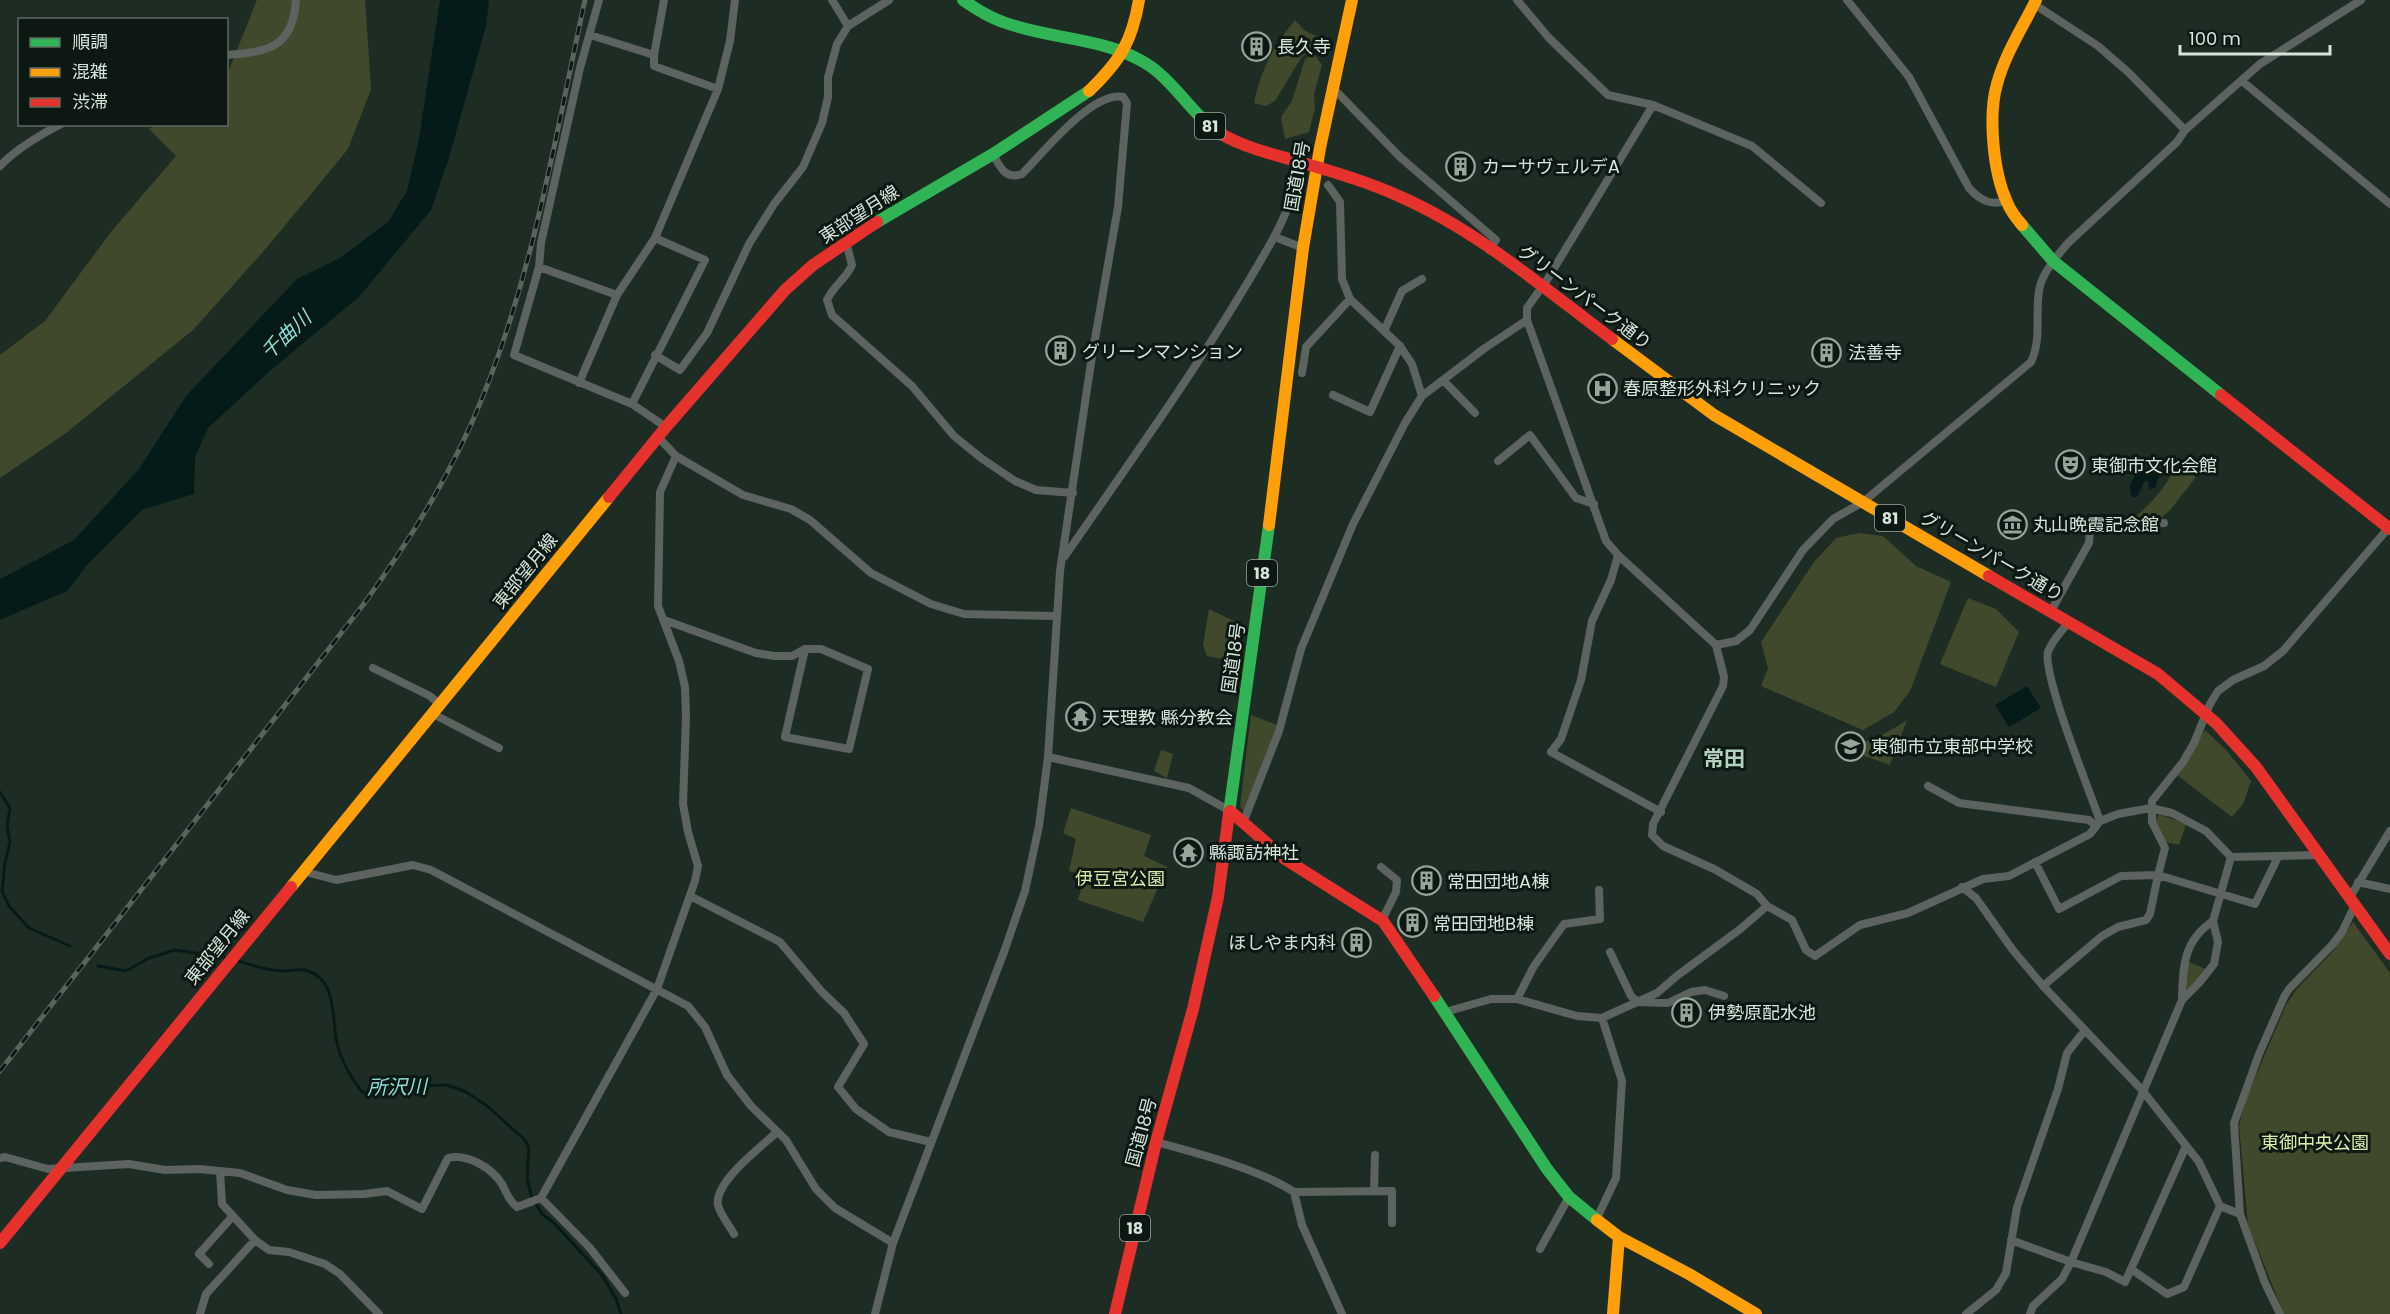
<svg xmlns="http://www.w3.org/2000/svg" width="2390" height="1314" font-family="Poppins,'Noto Sans JP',sans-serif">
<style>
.green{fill:#41492d}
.water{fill:#041b19}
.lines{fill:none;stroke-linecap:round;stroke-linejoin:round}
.stream{stroke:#041b19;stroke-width:3}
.street{stroke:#5d635e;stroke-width:8}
.fast{stroke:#30b455;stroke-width:12}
.slow{stroke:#ff9f0a;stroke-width:12}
.jam{stroke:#e5322d;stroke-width:12}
.rail-casing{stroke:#5a635c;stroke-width:5}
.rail{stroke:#0c1811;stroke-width:3;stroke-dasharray:9;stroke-linecap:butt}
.labels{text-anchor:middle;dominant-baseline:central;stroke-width:6;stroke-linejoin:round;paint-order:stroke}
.shield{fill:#0c1811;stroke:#99a89e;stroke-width:1.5}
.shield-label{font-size:16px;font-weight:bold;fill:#d5e5da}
.poi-label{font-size:18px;fill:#d5e5da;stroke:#0c1811;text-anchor:start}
.street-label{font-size:18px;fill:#d5e5da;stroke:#0c1811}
.park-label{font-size:18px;fill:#ddecae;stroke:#0c1811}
.water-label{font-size:20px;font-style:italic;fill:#89dedc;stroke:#0c1811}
.quarter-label{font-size:21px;font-weight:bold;fill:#b3d2be;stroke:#0c1811}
</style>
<rect width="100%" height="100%" fill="#1e2d24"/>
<!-- green -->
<path class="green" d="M257,0H365L371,89L348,149L268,246L193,330L66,433L0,478V355L45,321L111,232L176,156L149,129L155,125L226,124L227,75Z
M1295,20L1304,30L1318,37L1310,50L1301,58L1275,101L1266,106L1254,103C1262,67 1272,49 1295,20Z
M1314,54L1322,65L1314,94L1315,108L1309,132L1285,139L1281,117L1292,101L1305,59Z
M2179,461L2200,472L2170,510L2159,520L2128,523C2152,503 2165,489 2179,461Z
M1859,533L1883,536L1916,566L1951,582L1910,691L1894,712L1863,730L1761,686L1768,668L1761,642L1814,562L1836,538Z
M1968,598L1996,609L2019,632L1996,687L1940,664Z
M1209,609L1242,625L1237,662L1207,656L1203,645Z
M1251,715L1277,725L1244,812L1240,806Z
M1907,720L1890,765L1840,747C1868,743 1883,736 1907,720Z
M2205,730L2227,751L2251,781L2243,804L2232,817L2177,775Z
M1161,750L1173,754L1167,778L1154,771Z
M1071,808L1151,835L1144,856L1167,867L1143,922L1078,900L1085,875L1069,871L1076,839L1063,833Z
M2159,814L2186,824L2179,845L2166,842L2155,821Z
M2353,922L2390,973V1314H2284L2248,1225L2239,1125L2246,1099L2286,1005L2296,990L2334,950Z
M2188,962L2206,969L2191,987L2188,989L2185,988Z"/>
<!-- water -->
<path class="water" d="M440,0H489L486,26L448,161L431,210L359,297L271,370L208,428L195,457L194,494L142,510L87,565L67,591L0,620V579L74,540L139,469L186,396L297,279L340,258L388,222L407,191L419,139Z
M2149,468L2152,469L2151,475L2158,469L2161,471L2155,488L2149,489L2148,481H2145L2137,497H2132C2125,485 2136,470 2149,468Z
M2027,686L2041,708L2009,727L1995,705Z"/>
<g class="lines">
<!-- stream -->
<path class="stream" d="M0,792L10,808L7,826L10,842L5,863L2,891L9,906L29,928L70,946
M235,960C252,965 267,971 285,971C292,971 301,968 308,971C338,981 331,1018 337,1043C341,1061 351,1078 362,1092L389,1093L412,1086L447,1085L466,1092L486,1105L525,1140L529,1148L527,1179L532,1198L542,1214L554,1223L602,1275L616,1299L621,1314
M98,966L126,971L149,958L175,950L229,958"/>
<!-- street -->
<path class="street" d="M664,0L654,55V66L718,89
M832,0L848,26
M1517,0L1549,38L1608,95L1653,105L1752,146L1821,203
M1847,0L1909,77L1969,188C1980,200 1990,206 2006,201
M2034,4L2098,46L2128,72L2185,130
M590,35L654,55
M226,55C268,52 293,48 296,0
M2242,81L2390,204
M1333,88L1400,157L1496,240L1489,250
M1653,105L1547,280L1527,308V320L1606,541L1618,555L1716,645L1724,677L1723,686L1653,824L1652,835L1663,846L1714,869L1757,894L1767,906L1792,920L1806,950L1815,956L1860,925L1908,913L1983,879L2009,876L2090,834L2100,821L2118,814L2151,808L2172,813L2206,831L2231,857
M0,166C16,149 40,135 61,124
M1328,185L1340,202L1342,279L1350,299L1400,346L1412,364L1422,396
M1275,237L1303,248
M846,242L852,265C846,279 834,285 827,300L832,315L912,386L954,436L981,458L1015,481L1036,490L1073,493
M539,267L541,243L580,68L599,0
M617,295L539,267L514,355L632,404L666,427
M1384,331L1402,291L1422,279
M655,355L680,370L707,333L749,244L774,204L803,167L822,123L828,97V77L837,44L848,26L889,0
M1302,373L1306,347L1350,299
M1443,380L1475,413
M579,383L617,295L655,238L718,89L730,41L735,0
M1333,395L1370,412L1400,346
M632,404L705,260L655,238
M658,437L676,456L743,495L791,509L810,520L871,573L931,604L964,614L1056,616
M1498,461L1530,435L1576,498L1594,504
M1618,555L1611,580L1592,621L1581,680L1561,739L1551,752L1661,812
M1065,556C1137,452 1211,349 1273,239C1284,219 1292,197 1302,177
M2051,611L2089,543L2090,529L2095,523L2100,522L2120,526L2164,523
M664,620L756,653L774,656H792L805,649H821L868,669L849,749L785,737L805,649
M2069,622C2062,630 2051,642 2048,652C2042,674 2090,792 2100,821
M1716,645L1736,641L1750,630L1803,550L1833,519L1863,502L2031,362C2042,338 2035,316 2039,291C2041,274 2057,256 2068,243L2177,142L2185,130L2260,64L2361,0
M373,668L430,696L439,704
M433,714L499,748
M1048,757L1189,788L1230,811
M1928,786L1959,803L2089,820L2096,826
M1243,823L1279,731L1301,649L1353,524L1405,423L1422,396L1485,348L1527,320
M2231,857L2319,855
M2278,857L2255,904L2158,875L2165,848L2152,822V801L2183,762L2194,743L2210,704L2218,691L2233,680L2264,666L2283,651L2390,526
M2035,862L2059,909L2121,876L2158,875L2150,914L2146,920L2118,927L2102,936L2043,986
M1381,867L1397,880L1396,892L1382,920
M302,871L336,880L413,865L431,870L688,1006L705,1027L727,1075L751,1106L786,1140L816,1189L835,1208L893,1243
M2358,882L2390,889
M1962,887L1976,898L2012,949L2043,986L2142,1090L2199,1162L2220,1206L2240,1214
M690,896L780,942L822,992L844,1013L864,1044L838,1087L856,1109L889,1132L931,1142
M2350,897L2390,831
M1610,952L1631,996L1638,1002L1668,1003L1691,992L1705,990L1724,996
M1517,999L1534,966L1564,924L1600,919L1599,890
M2182,1000C2183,967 2183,941 2213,921
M1445,1012L1491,999H1517L1577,1016L1602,1018L1657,993L1678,975L1739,930L1767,906
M1156,1142C1196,1153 1259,1169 1294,1192L1302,1225L1342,1314
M2186,1146L2131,1269L2167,1294L2184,1287L2220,1206
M0,1158L5,1157L48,1169L129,1164L165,1170L199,1169L240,1173L287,1190L316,1195L364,1194L387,1191L422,1209L448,1158C467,1153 492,1168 502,1184C507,1193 508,1200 517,1207L541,1198L657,989L695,881L698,866L688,832L683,804L686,717L685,687L679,661L658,606L660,492L676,456
M220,1171L222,1204L255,1240L269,1250L289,1252L325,1264L340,1274L379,1314
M1374,1190L1375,1155
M1294,1192L1392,1191V1223
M541,1198L590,1248L625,1293
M1596,1220L1616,1178L1622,1081L1602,1018
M734,1234C729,1225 720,1214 718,1205C714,1182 761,1147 776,1133
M2011,1240L2071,1262L2062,1279L2033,1306L2030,1314
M1540,1249L1569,1197
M209,1264L199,1254L232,1217
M2131,1269L2125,1282L2106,1272L2071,1262L2182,1000L2199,983L2214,964L2218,942L2213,921L2231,857
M200,1314L206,1294L255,1240
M875,1314L893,1243L1004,952L1025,891L1039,826L1048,757L1060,571L1092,356L1118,207L1127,103L1123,97C1092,91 1043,153 1022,174C1005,180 1000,167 993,154
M1966,1314L1996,1290L2006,1273L2017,1207L2058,1089L2067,1053L2085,1030
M2280,1314L2265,1283L2240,1214L2234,1123L2259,1054L2284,997L2289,989L2333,944L2342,932L2355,905"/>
<!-- fast -->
<path class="fast" d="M963,0C976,9 988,17 1003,22C1048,39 1098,37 1140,60C1173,77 1190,114 1221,134
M877,222L993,154L1089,91
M2022,225L2053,261L2221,395
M1229,813L1269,525
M1434,996L1547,1169L1569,1197L1597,1220"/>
<!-- slow -->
<path class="slow" d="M1089,91C1120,61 1132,42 1139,0
M2022,225C2016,218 2010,210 2007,202C1993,172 1988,115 1997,84C2005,54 2023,27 2036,0
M1612,339L1714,415L1989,576
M1269,525L1303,248L1320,148L1352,0
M291,887L609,497
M1597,1220L1619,1237L1689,1274L1756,1314
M1613,1314L1619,1237"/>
<!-- jam -->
<path class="jam" d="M1221,134C1244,147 1268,153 1293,160C1330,171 1366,181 1401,197C1478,231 1545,289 1612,339
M2221,395L2390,529
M609,497L666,427L785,290L813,265L877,222
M1989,576L2158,674L2216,723L2256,767L2390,954
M1230,811L1285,859L1383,921L1434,996
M0,1243L291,887
M1115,1314L1156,1142L1193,1009L1218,897L1229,813"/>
<defs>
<path id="rail" d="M0,1071L363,605C410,540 453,472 483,396C534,270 556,133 585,0"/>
</defs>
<!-- rail casing -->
<use href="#rail" class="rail-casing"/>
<!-- rail -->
<use href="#rail" class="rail"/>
</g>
<!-- icons -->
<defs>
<symbol id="building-ring" viewBox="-11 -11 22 22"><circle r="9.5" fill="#0c1811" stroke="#95a59a" stroke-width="1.5"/><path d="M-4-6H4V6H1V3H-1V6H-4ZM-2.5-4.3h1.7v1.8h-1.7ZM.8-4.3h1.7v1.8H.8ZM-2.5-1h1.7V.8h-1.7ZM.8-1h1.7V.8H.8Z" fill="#95a59a"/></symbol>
<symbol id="hospital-ring" viewBox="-11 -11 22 22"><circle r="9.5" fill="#0c1811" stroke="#95a59a" stroke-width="1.5"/><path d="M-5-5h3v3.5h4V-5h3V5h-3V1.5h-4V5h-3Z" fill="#95a59a"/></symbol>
<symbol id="theatre-ring" viewBox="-11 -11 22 22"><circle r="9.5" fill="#0c1811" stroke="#95a59a" stroke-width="1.5"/><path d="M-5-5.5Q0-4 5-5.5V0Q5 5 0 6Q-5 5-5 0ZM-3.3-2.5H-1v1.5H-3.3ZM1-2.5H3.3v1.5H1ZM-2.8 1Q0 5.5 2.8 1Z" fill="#95a59a"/></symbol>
<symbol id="museum-ring" viewBox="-11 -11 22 22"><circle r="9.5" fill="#0c1811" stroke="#95a59a" stroke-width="1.5"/><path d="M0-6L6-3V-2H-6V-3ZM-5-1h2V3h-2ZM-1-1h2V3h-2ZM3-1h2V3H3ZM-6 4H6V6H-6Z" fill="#95a59a"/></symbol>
<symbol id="temple-ring" viewBox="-11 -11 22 22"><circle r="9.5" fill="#0c1811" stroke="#95a59a" stroke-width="1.5"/><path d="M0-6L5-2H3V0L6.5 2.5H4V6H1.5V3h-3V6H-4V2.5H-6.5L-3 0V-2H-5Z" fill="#95a59a"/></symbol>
<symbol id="school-ring" viewBox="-11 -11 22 22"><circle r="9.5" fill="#0c1811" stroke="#95a59a" stroke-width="1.5"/><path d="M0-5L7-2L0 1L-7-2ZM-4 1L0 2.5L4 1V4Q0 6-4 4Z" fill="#95a59a"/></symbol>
</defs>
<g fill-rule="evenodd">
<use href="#building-ring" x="1240" y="30" width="33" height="33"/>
<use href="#building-ring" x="1444" y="150" width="33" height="33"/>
<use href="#building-ring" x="1044" y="334" width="33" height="33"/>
<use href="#building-ring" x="1810" y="336" width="33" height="33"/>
<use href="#hospital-ring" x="1586" y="372" width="33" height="33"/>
<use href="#theatre-ring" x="2054" y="448" width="33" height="33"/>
<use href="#museum-ring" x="1996" y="508" width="33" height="33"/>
<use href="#temple-ring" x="1064" y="700" width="33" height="33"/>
<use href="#school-ring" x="1834" y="730" width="33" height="33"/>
<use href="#temple-ring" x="1172" y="836" width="33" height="33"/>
<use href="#building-ring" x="1410" y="864" width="33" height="33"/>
<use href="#building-ring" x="1396" y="906" width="33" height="33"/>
<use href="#building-ring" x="1340" y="926" width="33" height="33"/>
<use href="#building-ring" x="1670" y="996" width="33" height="33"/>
</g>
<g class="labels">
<!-- shield labels -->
<g class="shield">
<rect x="1195" y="113" width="30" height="26" rx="4.5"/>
<rect x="1875" y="505" width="30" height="26" rx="4.5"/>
<rect x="1247" y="560" width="30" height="26" rx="4.5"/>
<rect x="1120" y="1215" width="30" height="26" rx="4.5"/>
</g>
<g class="shield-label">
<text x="1210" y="126">81</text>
<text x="1890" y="518">81</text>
<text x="1262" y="573">18</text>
<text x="1135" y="1228">18</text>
</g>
<!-- poi labels -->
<g class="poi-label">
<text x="1277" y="46">長久寺</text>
<text x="1482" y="166">カーサヴェルデA</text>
<text x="1082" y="351">グリーンマンション</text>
<text x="1848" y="352">法善寺</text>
<text x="1623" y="388">春原整形外科クリニック</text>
<text x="2091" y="465">東御市文化会館</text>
<text x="2033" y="524">丸山晩霞記念館</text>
<text x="1102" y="717">天理教 縣分教会</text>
<text x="1871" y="746">東御市立東部中学校</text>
<text x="1209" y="852">縣諏訪神社</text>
<text x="1447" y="881">常田団地A棟</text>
<text x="1433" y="923">常田団地B棟</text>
<text x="1336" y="942" text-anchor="end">ほしやま内科</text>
<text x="1708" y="1012">伊勢原配水池</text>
</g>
<!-- street labels -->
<g class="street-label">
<text transform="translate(1297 176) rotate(-80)">国道18号</text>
<text transform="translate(859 214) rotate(-33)">東部望月線</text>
<text transform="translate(1585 297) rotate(37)">グリーンパーク通り</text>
<text transform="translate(1992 556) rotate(30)">グリーンパーク通り</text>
<text transform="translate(525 571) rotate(-51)">東部望月線</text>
<text transform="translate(1233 658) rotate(-82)">国道18号</text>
<text transform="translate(217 947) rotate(-51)">東部望月線</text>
<text transform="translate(1141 1132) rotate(-75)">国道18号</text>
</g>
<!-- park labels -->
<g class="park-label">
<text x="1120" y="878">伊豆宮公園</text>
<text x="2315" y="1142">東御中央公園</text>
</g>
<!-- water labels -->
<g class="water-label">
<text transform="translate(286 335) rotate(-43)">千曲川</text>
<text transform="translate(397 1087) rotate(-1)">所沢川</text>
</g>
<!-- quarter labels -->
<g class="quarter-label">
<text x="1724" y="758">常田</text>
</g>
</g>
<!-- legend -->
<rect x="18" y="18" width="210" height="108" fill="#0c1811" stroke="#5c6a61" stroke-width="1.5"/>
<rect x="30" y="38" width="30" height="9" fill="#30b455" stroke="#5c6a61" stroke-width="1.5"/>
<text x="72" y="48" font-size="18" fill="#d5e5da">順調</text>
<rect x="30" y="68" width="30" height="9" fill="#ff9f0a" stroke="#5c6a61" stroke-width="1.5"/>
<text x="72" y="78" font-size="18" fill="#d5e5da">混雑</text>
<rect x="30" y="98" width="30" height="9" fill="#e5322d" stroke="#5c6a61" stroke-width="1.5"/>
<text x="72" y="108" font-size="18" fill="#d5e5da">渋滞</text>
<!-- scale -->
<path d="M2180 45v9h150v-9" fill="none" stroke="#d5e5da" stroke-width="3"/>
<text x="2189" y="45" font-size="18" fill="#d5e5da" stroke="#0c1811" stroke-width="4.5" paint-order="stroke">100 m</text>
</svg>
